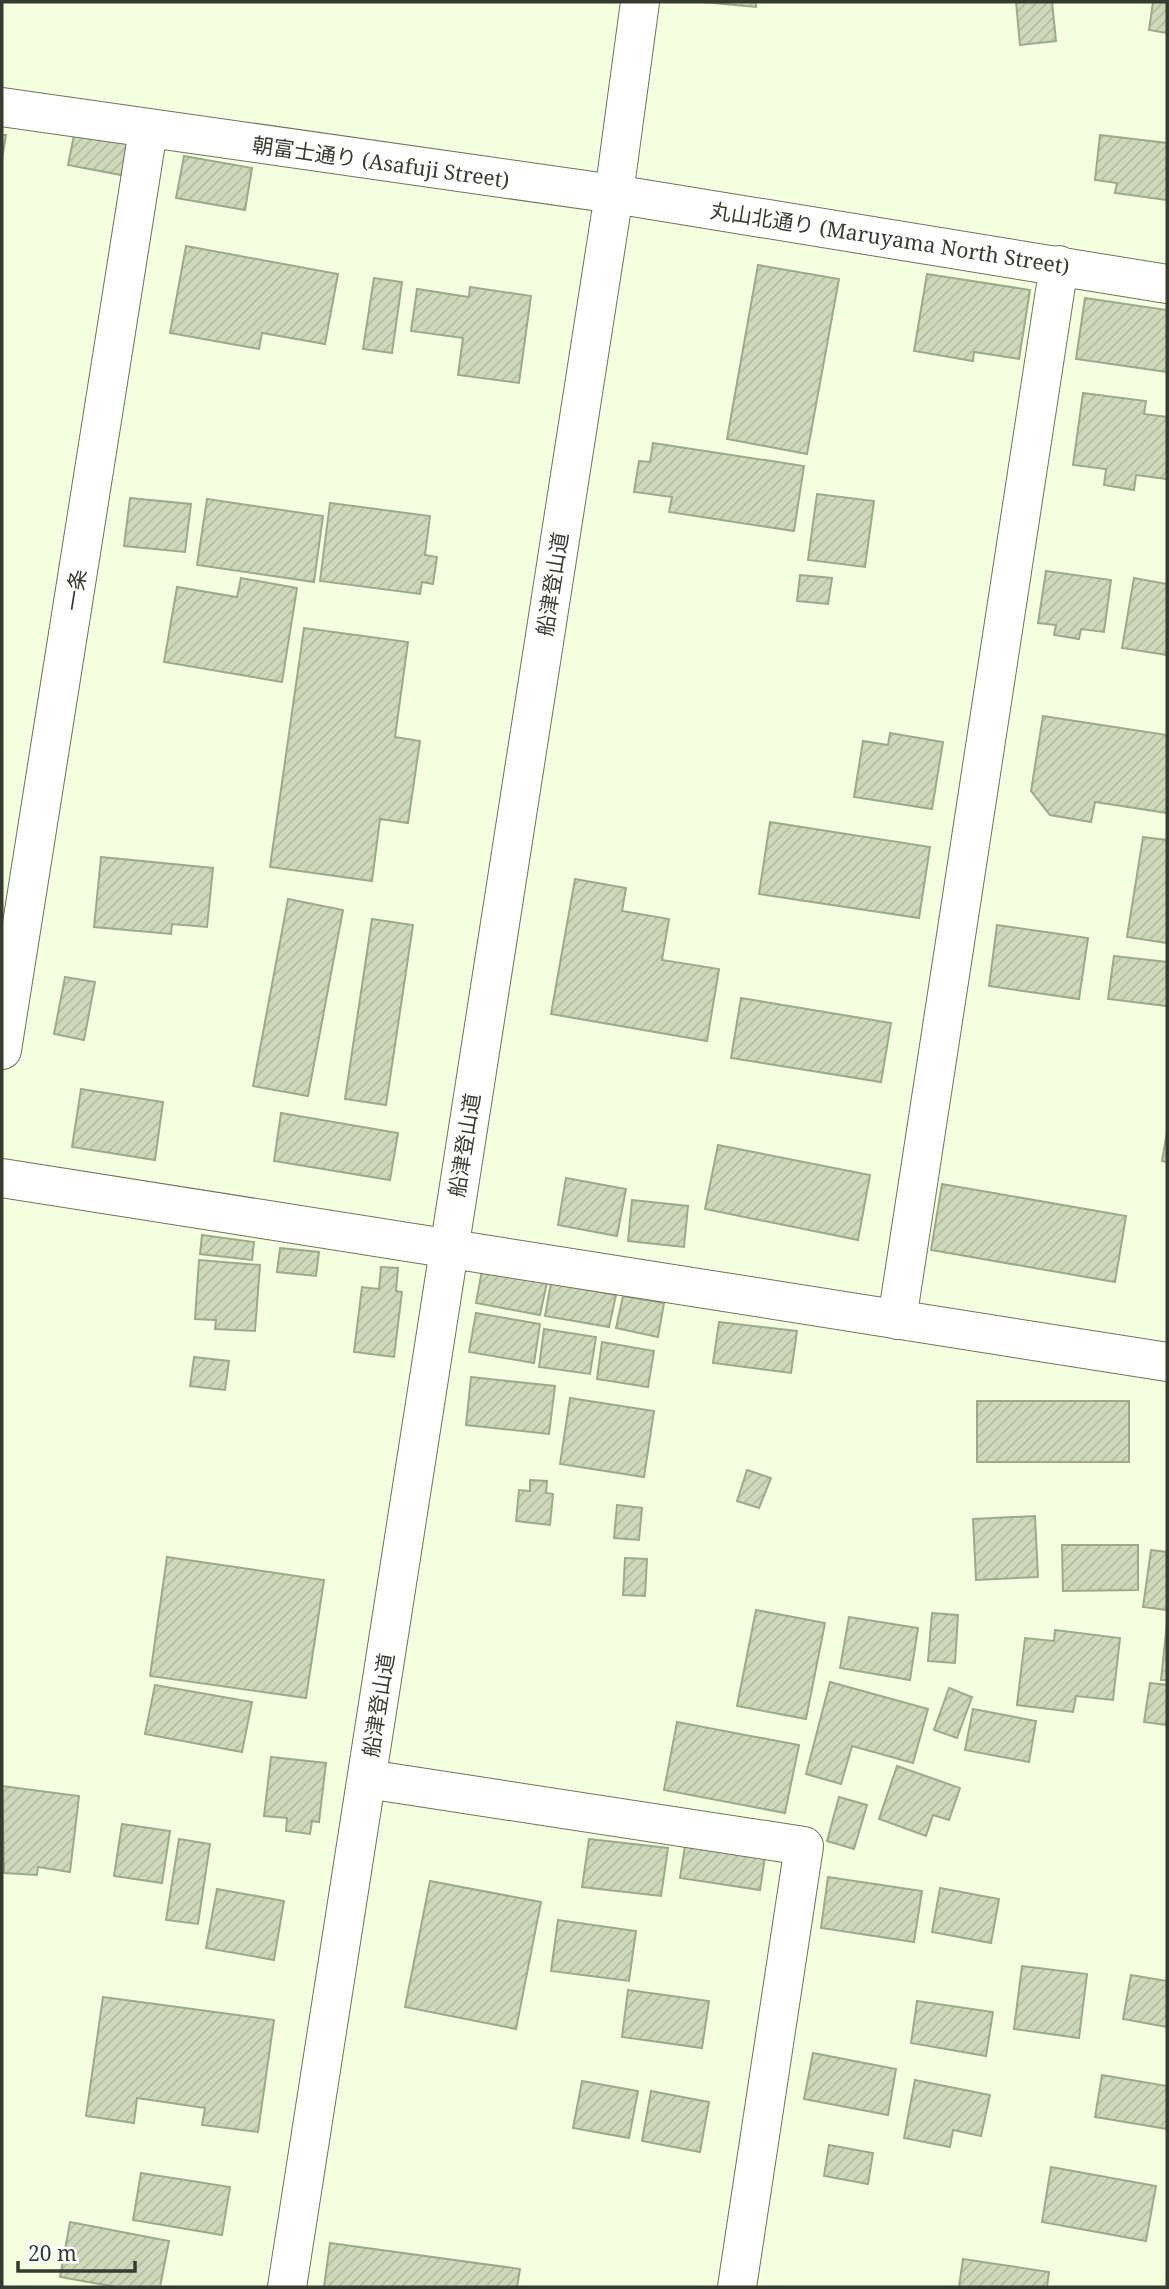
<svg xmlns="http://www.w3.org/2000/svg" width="1169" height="2289" font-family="'Noto Serif','Noto Sans JP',serif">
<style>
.building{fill:url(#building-hatch);stroke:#9ea98b;stroke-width:2}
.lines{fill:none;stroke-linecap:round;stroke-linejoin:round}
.minor-casing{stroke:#6b7459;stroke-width:40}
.minor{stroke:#fff;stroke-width:38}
.labels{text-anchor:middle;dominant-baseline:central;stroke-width:7;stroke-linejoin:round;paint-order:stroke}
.street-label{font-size:21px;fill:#373b2f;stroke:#fff}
</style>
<defs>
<pattern id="building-hatch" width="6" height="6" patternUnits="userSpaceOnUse" patternTransform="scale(1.75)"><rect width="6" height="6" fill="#ced9bb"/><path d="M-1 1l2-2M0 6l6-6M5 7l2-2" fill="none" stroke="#b2bba1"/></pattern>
</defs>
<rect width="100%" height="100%" fill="#f3ffdf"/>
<!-- building -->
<path class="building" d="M702,2H756V7Z
M1016,2H1052L1056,41L1020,45Z
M1153,2H1167V33L1149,30Z
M75,130L132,141L126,176L68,165Z
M2,135H6L2,159Z
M1100,135L1167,143V200L1115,193L1117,183L1095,180Z
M184,156L252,168L245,210L176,198Z
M186,246L338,274L325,344L262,333L259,349L170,333Z
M758,265L839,279L807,454L727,439Z
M927,274L1030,290L1019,359L974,352L973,361L914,351Z
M374,278L402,282L392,353L363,349Z
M470,287L531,296L519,383L458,375L463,338L411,331L417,289L469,297Z
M1085,298L1167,310V372L1076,359Z
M1083,393L1146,401L1144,414L1167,417V479L1136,475L1134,490L1104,485L1106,469L1073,465Z
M653,443L804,466L794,531L669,512L672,497L634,492L639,461L650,462Z
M817,494L874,501L865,567L808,560Z
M130,498L191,504L185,552L124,546Z
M207,499L323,516L314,582L197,565Z
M330,503L430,516L425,555L437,557L433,584L422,582L420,594L320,581Z
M1046,571L1111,580L1104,632L1081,629L1079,639L1054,635L1056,625L1038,623Z
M800,575L832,578L828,604L797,601Z
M241,578L297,588L282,682L164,662L177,587L237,597Z
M1134,578L1167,584V655L1122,648Z
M304,628L408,642L395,737L420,741L408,823L380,819L372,881L270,867Z
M1043,716L1167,735V813L1095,802L1091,822L1050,815L1031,791Z
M890,733L943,742L932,809L854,797L863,741L888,745Z
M770,822L930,847L919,918L759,894Z
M1143,837L1167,840V943L1127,937Z
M101,857L213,868L207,927L172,924L171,934L94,927Z
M575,879L626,888L622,911L669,919L662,960L719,969L707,1041L551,1014Z
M288,899L343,910L308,1096L253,1086Z
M372,919L413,925L386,1105L345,1099Z
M997,925L1088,938L1079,999L989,986Z
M1114,956L1167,962V1006L1108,999Z
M65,977L95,982L84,1040L54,1034Z
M741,998L891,1023L881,1082L731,1058Z
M81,1089L163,1102L155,1160L72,1147Z
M281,1113L398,1133L390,1180L274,1161Z
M1167,1132V1162L1162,1161Z
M718,1145L870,1175L858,1240L705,1209Z
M566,1178L626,1189L617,1236L558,1225Z
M942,1184L1126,1216L1115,1282L931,1250Z
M632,1200L688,1206L684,1247L628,1241Z
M202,1235L254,1242L252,1260L200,1254Z
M280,1248L319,1252L316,1276L277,1272Z
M199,1260L260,1265L255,1331L215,1329L216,1320L195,1319Z
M381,1267L398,1268L396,1291L402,1292L394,1357L354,1352L362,1287L379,1289Z
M482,1270L547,1282L540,1315L476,1303Z
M551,1283L616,1295L609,1327L545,1316Z
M623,1296L664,1303L658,1337L616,1328Z
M476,1313L540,1324L534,1363L469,1352Z
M719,1322L797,1331L791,1373L713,1363Z
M544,1329L596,1337L590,1374L539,1367Z
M602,1342L654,1351L648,1387L597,1379Z
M194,1357L229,1361L225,1390L190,1386Z
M471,1377L555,1386L549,1434L466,1425Z
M570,1398L654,1411L644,1477L560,1464Z
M977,1401H1129V1462H977Z
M747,1470L771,1478L759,1508L737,1501Z
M530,1480L547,1481L546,1493L553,1494L550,1525L516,1521L519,1490L530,1491Z
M617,1505L642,1508L639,1540L614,1538Z
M1035,1516L1038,1577L976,1580L973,1519Z
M1062,1545H1138V1590L1063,1591Z
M1151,1550L1167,1552V1610L1143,1607Z
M167,1557L324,1580L306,1698L150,1676Z
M625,1558L647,1559L645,1596L623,1595Z
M756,1610L825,1623L806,1719L737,1706Z
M932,1613L958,1615L955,1663L928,1661Z
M849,1617L918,1628L910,1680L840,1668Z
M1167,1623V1680H1161Z
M1055,1630L1120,1638L1113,1700L1076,1696L1073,1712L1017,1705L1025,1638L1054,1641Z
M830,1682L928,1709L913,1763L852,1746L841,1784L806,1774Z
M1150,1683L1167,1685V1725L1144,1722Z
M155,1685L252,1702L242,1752L145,1734Z
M949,1688L972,1697L957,1738L934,1730Z
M973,1709L1036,1721L1029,1762L965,1750Z
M677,1722L799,1745L785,1813L664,1790Z
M271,1757L326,1763L319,1822L312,1821L310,1834L286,1831L287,1818L264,1816Z
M897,1766L960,1788L949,1820L933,1815L926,1836L879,1819Z
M2,1786L79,1796L70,1872L38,1867L37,1875L4,1873Z
M839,1797L867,1805L854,1849L827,1841Z
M122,1824L170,1831L162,1883L114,1876Z
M179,1839L210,1844L198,1924L166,1920Z
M589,1839L668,1848L661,1896L582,1887Z
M686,1839L766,1850L760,1890L680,1878Z
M828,1877L922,1891L914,1942L821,1928Z
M430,1881L541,1902L516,2029L405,2007Z
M940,1888L999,1899L991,1943L932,1932Z
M217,1889L284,1901L274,1960L206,1948Z
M558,1920L636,1931L629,1981L551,1971Z
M1022,1966L1087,1974L1079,2038L1014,2029Z
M1131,1975L1167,1981V2027L1123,2019Z
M628,1990L709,2001L702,2048L622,2037Z
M103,1997L274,2020L258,2132L202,2125L205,2108L137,2098L134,2123L86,2116Z
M917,2001L993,2012L986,2056L911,2043Z
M813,2053L896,2069L888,2115L804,2099Z
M1102,2075L1167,2086V2129L1095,2117Z
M915,2080L990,2095L981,2136L953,2130L950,2147L904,2138Z
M582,2081L638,2091L629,2138L573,2128Z
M651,2091L709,2102L700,2152L642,2141Z
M829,2145L873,2153L868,2184L824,2176Z
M1051,2167L1156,2186L1146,2241L1042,2222Z
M141,2173L230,2187L222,2235L133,2220Z
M70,2222L169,2241L160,2287H116L60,2277Z
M330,2243L520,2269L517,2287H324Z
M963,2259L1049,2272L1047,2287H959Z"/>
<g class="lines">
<defs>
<path id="minor" d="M2,107L614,194L1167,284
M2,1050L148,130
M2,1178L1167,1362
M897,1320L1059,265
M367,1779L804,1846L737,2287
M287,2287L614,194L640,2"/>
</defs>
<!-- minor casing -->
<use href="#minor" class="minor-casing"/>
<!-- minor -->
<use href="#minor" class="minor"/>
</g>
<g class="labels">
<!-- street labels -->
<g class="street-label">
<text transform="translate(381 162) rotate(8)">朝富士通り (Asafuji Street)</text>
<text transform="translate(890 238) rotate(9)">丸山北通り (Maruyama North Street)</text>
<text transform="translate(552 584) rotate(-81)">船津登山道</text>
<text transform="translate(75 590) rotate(-81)">一条</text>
<text transform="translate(464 1145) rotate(-81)">船津登山道</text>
<text transform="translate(378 1705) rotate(-81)">船津登山道</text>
</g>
</g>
<!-- border -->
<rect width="1169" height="2289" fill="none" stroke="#373b2f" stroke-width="7"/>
<!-- scale -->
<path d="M18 2261v10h117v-10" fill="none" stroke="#373b2f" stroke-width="3.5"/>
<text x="28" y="2261" font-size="21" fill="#373b2f" stroke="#ffffff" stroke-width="5" paint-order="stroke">20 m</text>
</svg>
